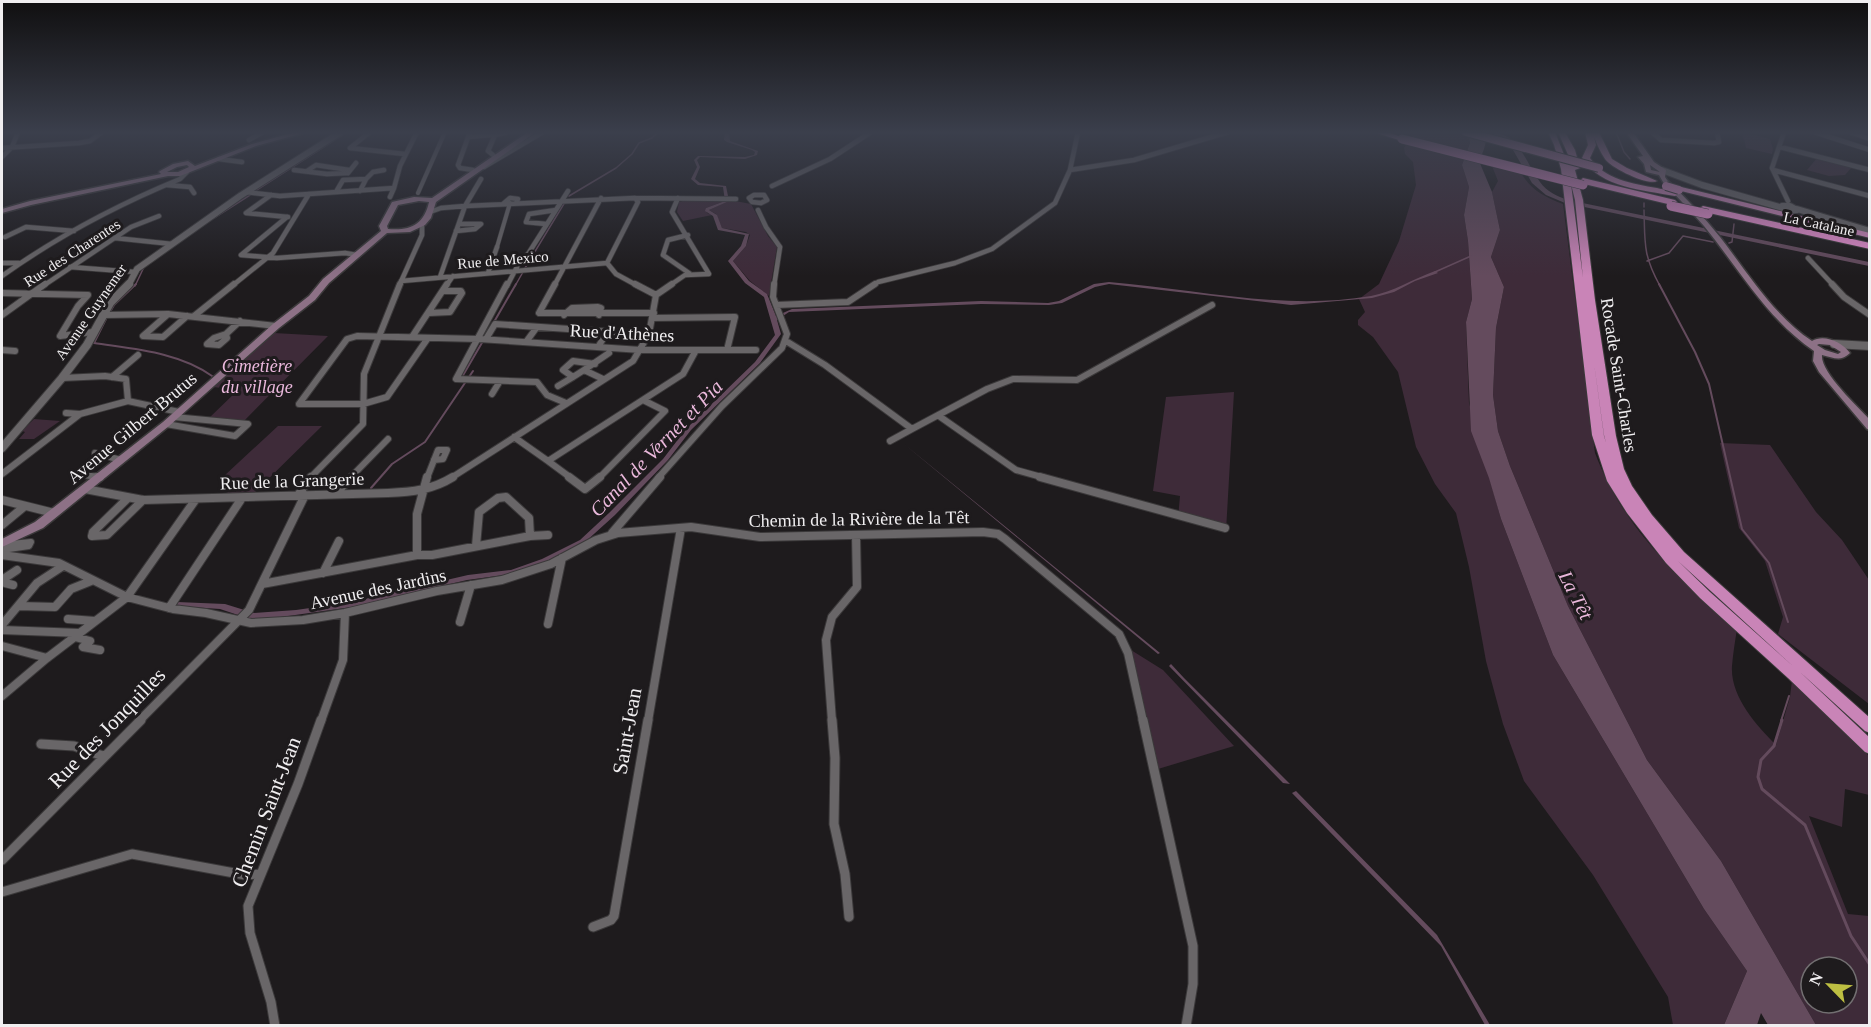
<svg xmlns="http://www.w3.org/2000/svg" width="1871" height="1027" font-family="'Times New Roman',serif">
<style>
.green{fill:#3e2b39;fill-rule:evenodd}
.water{fill:#644b5d}
.lines{fill:none;stroke-linecap:round;stroke-linejoin:round}
.stream-far2{stroke:#644b5d;stroke-width:1.5}
.stream-far1{stroke:#644b5d;stroke-width:2}
.stream{stroke:#644b5d;stroke-width:3}
.pedestrian-far1-casing{stroke:#3b393a;stroke-width:5}
.pedestrian-casing{stroke:#3b393a;stroke-width:8}
.minor-far3-casing{stroke:#3b393a;stroke-width:6}
.minor-far2-casing{stroke:#3b393a;stroke-width:8}
.minor-far1-casing{stroke:#3b393a;stroke-width:10}
.minor-casing{stroke:#3b393a;stroke-width:11}
.tertiary-far1-casing{stroke:#3b393a;stroke-width:8}
.tertiary-casing{stroke:#3b393a;stroke-width:10}
.secondary-casing{stroke:#3b393a;stroke-width:3}
.trunk-casing{stroke:#3b393a;stroke-width:2}
.motorway-casing{stroke:#3b393a;stroke-width:2}
.pedestrian-far1{stroke:#696668;stroke-width:4}
.pedestrian{stroke:#696668;stroke-width:6}
.minor-far3{stroke:#696668;stroke-width:4.5}
.minor-far2{stroke:#696668;stroke-width:6}
.minor-far1{stroke:#696668;stroke-width:8}
.minor{stroke:#696668;stroke-width:9}
.tertiary-far1{stroke:#696668;stroke-width:6}
.tertiary{stroke:#696668;stroke-width:8}
.secondary{fill:#8d7186;fill-rule:evenodd}
.trunk{fill:#c984b7;fill-rule:evenodd}
.motorway{fill:#e18ccb;fill-rule:evenodd}
.trunk-bridge-casing{stroke:#3b393a;stroke-width:10;stroke-linecap:butt}
.motorway-bridge-casing{stroke:#3b393a;stroke-width:10;stroke-linecap:butt}
.trunk-bridge{stroke:#c984b7;stroke-width:8}
.motorway-bridge{stroke:#e18ccb;stroke-width:9}
.labels{text-anchor:middle;dominant-baseline:central;stroke-width:6;stroke-linejoin:round;paint-order:stroke}
.far-street-label{font-size:15px;fill:#f0eef0;stroke:#1e1b1d}
.street-label{font-size:18px;fill:#f0eef0;stroke:#1e1b1d}
.park-label{font-size:18px;font-style:italic;fill:#ebb9dd;stroke:#1e1b1d}
.water-label{font-size:20px;font-style:italic;fill:#eab8db;stroke:#1e1b1d}
.near-street-label{font-size:21px;fill:#f0eef0;stroke:#1e1b1d}
</style>
<rect width="100%" height="100%" fill="#1e1b1d"/>
<!-- green -->
<path class="green" d="M1413,132H1468L1470,143L1462,165L1469,187L1464,215L1468,241L1472,299L1466,322L1469,403L1501,519L1553,655L1704,909L1747,971L1724,1025H1673L1668,997L1593,875L1524,781L1503,724L1486,661L1469,567L1456,513L1435,484L1416,447L1398,372L1373,337L1358,325V320L1365,312L1359,299L1379,284L1399,241L1416,185L1413,162L1405,154L1404,148Z
M1742,132L1770,139L1773,149L1772,154L1746,148Z
M1817,158L1852,167L1845,175L1829,176L1807,170Z
M1492,166L1521,173C1531,190 1545,197 1563,204L1595,453C1624,530 1678,576 1737,629C1735,641 1733,654 1732,666C1730,696 1756,725 1776,745L1790,697L1792,680L1869,756V795L1845,789L1842,827L1809,816L1848,914L1869,916V1025H1816L1721,861L1647,760L1568,606L1510,466L1498,431L1493,395L1496,328L1504,287L1491,257L1500,230L1492,192L1498,181ZM1811,967H1847V1003H1811Z
M730,200L751,204L768,236L777,247L769,296L750,281L733,261L746,246L750,235L746,232L722,228L716,214L709,210Z
M683,201H725L706,208L707,213L712,215L683,221L677,212L679,202Z
M274,333L328,336L242,423L208,419L238,390L213,387Z
M1234,392L1226,531L1178,518L1180,496L1153,491L1166,397Z
M34,419L60,421L34,439H19L25,432L22,431Z
M278,426H322L254,493L226,494L241,480L224,476Z
M1720,443L1770,445L1816,512L1842,540L1869,580V704L1778,634L1783,617L1765,561L1739,528Z
M1131,650L1163,670L1234,746L1158,769Z"/>
<!-- water -->
<path class="water" d="M725,132H729L730,141L758,151L757,155L745,159L700,157L697,160L700,167L695,179L700,183L726,186L729,201L709,210L717,215L722,228L749,234L746,246L733,261L749,281L767,294L776,316L792,309L981,301L1048,303L1059,301L1094,284L1109,282C1196,289 1283,311 1371,296C1393,292 1413,279 1435,271L1438,273L1415,281L1394,292L1372,298L1291,305L1109,284L1095,287L1062,303L1049,305L981,304L789,312L777,320L781,334L760,363L691,430L668,460L615,515L584,543L544,563L511,574L467,580L352,607L281,617L250,619L220,609L175,606L177,602L225,604L254,613L296,610L352,602L468,575L511,570L542,559L580,540L609,513L663,459L686,429L755,362L775,335L764,297L745,283L728,261L741,246L745,235L718,230L713,216L705,211L706,208L725,201L723,187L698,185L691,179L697,167L694,160L698,156L745,157L754,155L755,152L752,150L727,142L724,140Z
M1468,132H1485C1488,142 1483,152 1479,161L1492,192L1500,230L1491,257L1504,287L1496,328L1493,395L1498,431L1510,466L1568,606L1647,760L1721,861L1816,1025H1768L1761,1013L1757,1025H1724L1747,971L1704,909L1553,655L1501,519L1489,478L1471,431L1466,322L1472,299L1468,241L1464,215L1469,187L1462,165L1470,143Z
M1488,132C1520,132 1524,161 1540,182C1547,192 1557,196 1568,200L1869,262V266L1565,203L1546,195L1532,183L1509,143Z
M904,444L1160,653L1158,654Z
M1171,664L1184,678L1290,784L1283,783L1169,666Z
M1296,791L1437,935L1490,1025H1485L1441,946L1292,793Z"/>
<g class="lines">
<!-- stream-far2 -->
<path class="stream-far2" d="M1616,132L1624,152L1630,159
M255,191L347,132
M569,196L616,168L632,154L639,143L652,138L658,132
M1644,203V207
M1644,210C1645,244 1643,255 1660,286
M214,218L250,195
M1729,243L1732,242L1734,224
M1647,261L1669,253L1683,236L1713,242
M525,268L565,202
M1435,272L1471,256
M135,286L144,267
M515,286L523,272"/>
<!-- stream-far1 -->
<path class="stream-far1" d="M1659,284L1695,352L1709,384L1742,529L1769,563L1788,622
M110,312L114,305L136,284
M107,317L94,343C133,349 179,352 212,376
M494,322L516,284
M1021,376L1045,377
M462,377L483,341
M371,488L392,464L425,442L473,371
M1781,721L1789,696"/>
<!-- stream -->
<path class="stream" d="M1782,720L1774,746L1761,760L1758,777L1762,789L1805,825L1851,936L1870,965"/>
<defs>
<path id="pedestrian-far1" d="M469,137L495,135
M418,193L445,132
M497,247L510,203"/>
<path id="pedestrian" d="M2,545L31,542L29,546L2,550"/>
<path id="minor-far3" d="M370,132L350,148L405,154
M470,132L458,165L460,168L473,170
M1652,132L1661,140L1714,143L1719,142L1717,132
M1784,132L1772,168L1788,201
M1814,132L1870,150
M1850,132L1870,139
M249,140L263,132
M1780,147L1870,170
M2,148L79,143L90,141L102,132
M493,155L488,151L495,135L507,132
M2,157L12,147L18,132
M219,159L242,162
M484,167L543,132
M294,170L327,174L347,173
M1070,170L1134,160L1228,132
M1773,170L1870,196
M307,171L316,165L349,170
M348,173L356,163
M366,179L373,172L384,170
M167,185L190,187L194,193
M772,186L830,159L871,132
M394,188L400,166L417,132
M246,192L280,196L394,188L390,197
M336,192L343,180L366,179L360,191
M271,195L246,213L288,217
M754,195H764L767,200L761,203L752,202L749,198Z
M635,198L736,199
M503,204L510,198L518,199L516,203
M758,210L766,227L780,247L774,286
M430,212L441,208L465,206L635,198L638,202L607,263
M287,217L241,255L277,258L345,253L357,255
M546,224L526,222L529,214L556,210
M456,231L475,229L481,224H459
M688,235L668,240L663,255L689,273
M5,237L26,227L74,231
M115,238L172,244
M1808,258L1834,286
M2,263H19
M607,263L616,274L638,286
M70,267L135,272
M488,273L497,247
M2,276C58,236 117,205 180,179L187,172
M440,277L465,206L481,179
M401,281L607,263
M43,286L131,227L159,216
M232,286L273,253L309,194
M399,286L422,235V226
M446,286L453,276
M507,286L520,261L528,254L568,191
M554,286L601,198
M669,286L685,275L709,274L672,212L678,198
M872,286L878,282L955,263L992,249L1055,203L1070,170L1078,132"/>
<path id="minor-far2" d="M507,284L456,379L537,382L547,395L566,403
M555,284L539,313H654
M635,284L656,295
M1832,284L1844,297L1870,315
M2,293L88,295L78,306L60,336L93,332
M656,295L672,284
M776,305L848,302L875,284
M429,313L450,312L462,293L461,291H444
M2,315L45,284
M103,315L168,314L276,326
M167,315L143,336L163,337L187,316
M564,315L572,308L598,307L601,308L599,315
M194,316L234,284
M652,318L735,317L727,350
M226,334L227,338L219,345L207,344L214,338Z
M226,334L240,321
M412,337L447,284
M428,338L387,397L363,404H299L347,339L357,336L479,339L641,350H756
M486,339L495,324L643,334
M786,341L825,365L912,429L987,389L1013,379L1077,380L1212,305
M526,342L537,327
M598,347L608,331
M2,350L15,351
M584,370L573,377L563,370L573,361L595,364
M112,377L138,355
M62,378L105,376L126,379L128,401L179,412
M603,379L584,370L609,353
M558,386L573,377
M492,394L500,381
M66,413L80,414
M939,416L1016,470L1045,478
M166,424L235,436L248,424L174,417
M514,437L548,461L683,374L695,352
M890,441L912,429
M95,453L121,460
M548,461L571,478
M2,474L80,414L128,401
M82,475L100,477
M310,478L363,424L364,374L400,284
M350,478L388,439
M427,478L438,450H447L443,459L434,460
M451,478L633,361L649,334L656,295
M599,478L665,411L643,400
M658,478L722,406L782,348L787,334L773,297L774,284"/>
<path id="minor-far1" d="M97,477H100
M427,477L417,514V555H432L530,536L548,535
M569,477L585,489L600,477
M1040,477L1225,528
M85,489L143,500L388,493C412,492 432,490 453,477
M336,493L352,477
M298,495L311,477
M128,498L93,532L92,536L107,535L143,500
M2,500L54,513
M2,525L25,506
M612,533L660,477
M476,546L479,512L498,498L506,497L529,518L530,536
M2,555L59,563L127,597L173,609L206,613L251,623L303,620L345,613L437,591L502,580L551,564L596,540L618,533L691,527L760,537L983,532L998,534L1005,539L1119,634L1128,653L1143,721
M323,573L339,541
M3,579L5,583L13,585
M2,580L17,570
M262,584L417,555
M19,606L55,607L71,589L91,581
M169,608L242,498
M68,619L95,621
M460,622L471,585
M548,624L562,558
M2,625L37,583L63,566
M2,630L80,633
M75,637L90,641L83,647L100,650
M2,646L47,658
M2,696L47,658L127,597L196,499
M139,721L249,610L305,495
M321,721L343,660L345,613
M648,721L681,528
M832,721L826,640L832,617L857,587L856,535"/>
<path id="minor" d="M832,720L835,758L834,824L845,874L849,917
M1143,720L1193,946V984L1186,1026
M41,744L74,746L103,756
M2,860L141,720
M2,892L132,854L245,875L260,874
M593,927L611,920L614,916L648,720
M275,1026L271,1002L250,933L248,906L298,784L321,720"/>
<path id="tertiary-far1" d="M1662,170L1702,185L1783,208
M1782,206H1790L1797,210L1789,211Z
M1797,209L1870,231
M128,286L137,269L240,196L341,132"/>
<path id="tertiary" d="M1834,344L1870,346
M2,448L62,378L87,345L110,303L129,284"/>
<path id="secondary" d="M295,132H307L256,146L180,176H168L31,205L2,213V209L30,201L161,174L159,172L160,171L173,164L188,161L195,166L252,144ZM187,165L189,167L178,172H167L177,167Z
M528,132H536L436,202L431,218L425,225L410,232L387,233L329,283L315,300L279,328L169,426L43,528L2,547V539L35,522L163,422L273,324L309,296L323,279L381,231L379,226L392,202L414,197L432,198ZM419,201L429,202C424,225 410,231 388,229L387,226L398,205Z
M1626,132H1633L1654,162L1666,170L1665,177L1667,180C1686,198 1704,217 1720,237C1747,272 1775,317 1812,341C1824,334 1842,342 1850,353C1841,362 1834,358 1822,355C1820,372 1858,407 1870,420V430L1867,429L1819,372L1813,361L1814,351C1767,319 1739,269 1704,226C1691,211 1677,197 1663,182L1659,175L1646,172L1644,164L1638,157L1643,156ZM1650,165L1660,172L1651,170ZM1819,344L1830,345L1841,352L1838,354L1825,350L1817,345Z"/>
<path id="trunk" d="M1548,132H1555L1565,157H1569L1558,132H1565L1575,150L1580,168L1575,170L1583,200L1595,300L1616,436L1624,469L1632,486L1652,515L1684,552L1870,718V733L1865,731L1800,672L1870,738V754L1865,752L1788,678L1700,598L1666,563L1627,513L1607,481L1592,435L1561,169L1554,145ZM1571,184L1575,200L1583,278ZM1593,356L1604,436L1606,443L1604,435ZM1678,561L1795,668L1710,592Z
M1585,132H1599L1612,159L1627,168L1657,181C1648,186 1611,168 1605,159C1600,152 1597,144 1594,137L1596,145L1590,158C1604,179 1633,184 1657,188C1664,190 1673,190 1679,194L1675,196C1643,190 1601,188 1582,158L1588,145Z
M1673,185L1870,233V238L1673,189Z"/>
<path id="motorway" d="M1373,132H1388L1406,139L1402,141Z
M1583,178L1675,200L1677,202L1672,205L1580,183L1579,181Z
M1703,206L1870,243V249L1700,211L1698,209Z"/>
</defs>
<!-- pedestrian-far1 casing -->
<use href="#pedestrian-far1" class="pedestrian-far1-casing"/>
<!-- pedestrian casing -->
<use href="#pedestrian" class="pedestrian-casing"/>
<!-- minor-far3 casing -->
<use href="#minor-far3" class="minor-far3-casing"/>
<!-- minor-far2 casing -->
<use href="#minor-far2" class="minor-far2-casing"/>
<!-- minor-far1 casing -->
<use href="#minor-far1" class="minor-far1-casing"/>
<!-- minor casing -->
<use href="#minor" class="minor-casing"/>
<!-- tertiary-far1 casing -->
<use href="#tertiary-far1" class="tertiary-far1-casing"/>
<!-- tertiary casing -->
<use href="#tertiary" class="tertiary-casing"/>
<!-- secondary casing -->
<use href="#secondary" class="secondary-casing"/>
<!-- trunk casing -->
<use href="#trunk" class="trunk-casing"/>
<!-- motorway casing -->
<use href="#motorway" class="motorway-casing"/>
<!-- pedestrian-far1 -->
<use href="#pedestrian-far1" class="pedestrian-far1"/>
<!-- pedestrian -->
<use href="#pedestrian" class="pedestrian"/>
<!-- minor-far3 -->
<use href="#minor-far3" class="minor-far3"/>
<!-- minor-far2 -->
<use href="#minor-far2" class="minor-far2"/>
<!-- minor-far1 -->
<use href="#minor-far1" class="minor-far1"/>
<!-- minor -->
<use href="#minor" class="minor"/>
<!-- tertiary-far1 -->
<use href="#tertiary-far1" class="tertiary-far1"/>
<!-- tertiary -->
<use href="#tertiary" class="tertiary"/>
<!-- secondary -->
<use href="#secondary" class="secondary"/>
<!-- trunk -->
<use href="#trunk" class="trunk"/>
<!-- motorway -->
<use href="#motorway" class="motorway"/>
<defs>
<path id="trunk-bridge" d="M1466,132L1599,168
M1666,186L1679,190"/>
<path id="motorway-bridge" d="M1402,139L1583,185
M1671,206L1708,214"/>
</defs>
<!-- trunk-bridge casing -->
<use href="#trunk-bridge" class="trunk-bridge-casing"/>
<!-- motorway-bridge casing -->
<use href="#motorway-bridge" class="motorway-bridge-casing"/>
<!-- trunk-bridge -->
<use href="#trunk-bridge" class="trunk-bridge"/>
<!-- motorway-bridge -->
<use href="#motorway-bridge" class="motorway-bridge"/>
</g>
<!-- sky -->
<linearGradient id="sky" x2="0" y2="1"><stop stop-color="#100f10"/><stop offset="0.48" stop-color="#3b3f4c"/><stop offset="1" stop-color="#3b3f4c" stop-opacity="0"/></linearGradient>
<rect width="1871" height="276" fill="url(#sky)"/>
<g class="labels">
<!-- far-street labels -->
<g class="far-street-label">
<text transform="translate(1819 224) rotate(12)">La Catalane</text>
<text transform="translate(72 253) rotate(-33)">Rue des Charentes</text>
<text transform="translate(503 260) rotate(-5)">Rue de Mexico</text>
<text transform="translate(91 312) rotate(-55)">Avenue Guynemer</text>
</g>
<!-- street labels -->
<g class="street-label">
<text transform="translate(622 333) rotate(3)">Rue d'Athènes</text>
<text transform="translate(1619 375) rotate(81)">Rocade Saint-Charles</text>
<text transform="translate(132 428) rotate(-40)">Avenue Gilbert Brutus</text>
<text transform="translate(292 481) rotate(-2)">Rue de la Grangerie</text>
<text transform="translate(859 519) rotate(-1)">Chemin de la Rivière de la Têt</text>
<text transform="translate(378 589) rotate(-12)">Avenue des Jardins</text>
</g>
<!-- park labels -->
<g class="park-label">
<text x="257" y="366">Cimetière<tspan x="257" dy="21">du village</tspan></text>
</g>
<!-- water labels -->
<g class="water-label">
<text transform="translate(656 448) rotate(-46)">Canal de Vernet et Pia</text>
<text transform="translate(1576 595) rotate(63)">La Têt</text>
</g>
<!-- near-street labels -->
<g class="near-street-label">
<text transform="translate(107 728) rotate(-46)">Rue des Jonquilles</text>
<text transform="translate(627 731) rotate(-80)">Saint-Jean</text>
<text transform="translate(266 812) rotate(-69)">Chemin Saint-Jean</text>
</g>
</g>
<!-- border -->
<rect width="1871" height="1027" fill="none" stroke="#f0eef0" stroke-width="6"/>
<!-- north arrow -->
<g transform="translate(1829 985) rotate(295)"><circle r="28" fill="#1e1b1d" stroke="#726f71" stroke-width="1.5"/>
<path d="M0-4.5L10 22L0 15L-10 22Z" fill="#bebf42"/>
<text y="-9" font-size="16" font-weight="bold" text-anchor="middle" fill="#f0eef0">N</text>
</g>
</svg>
